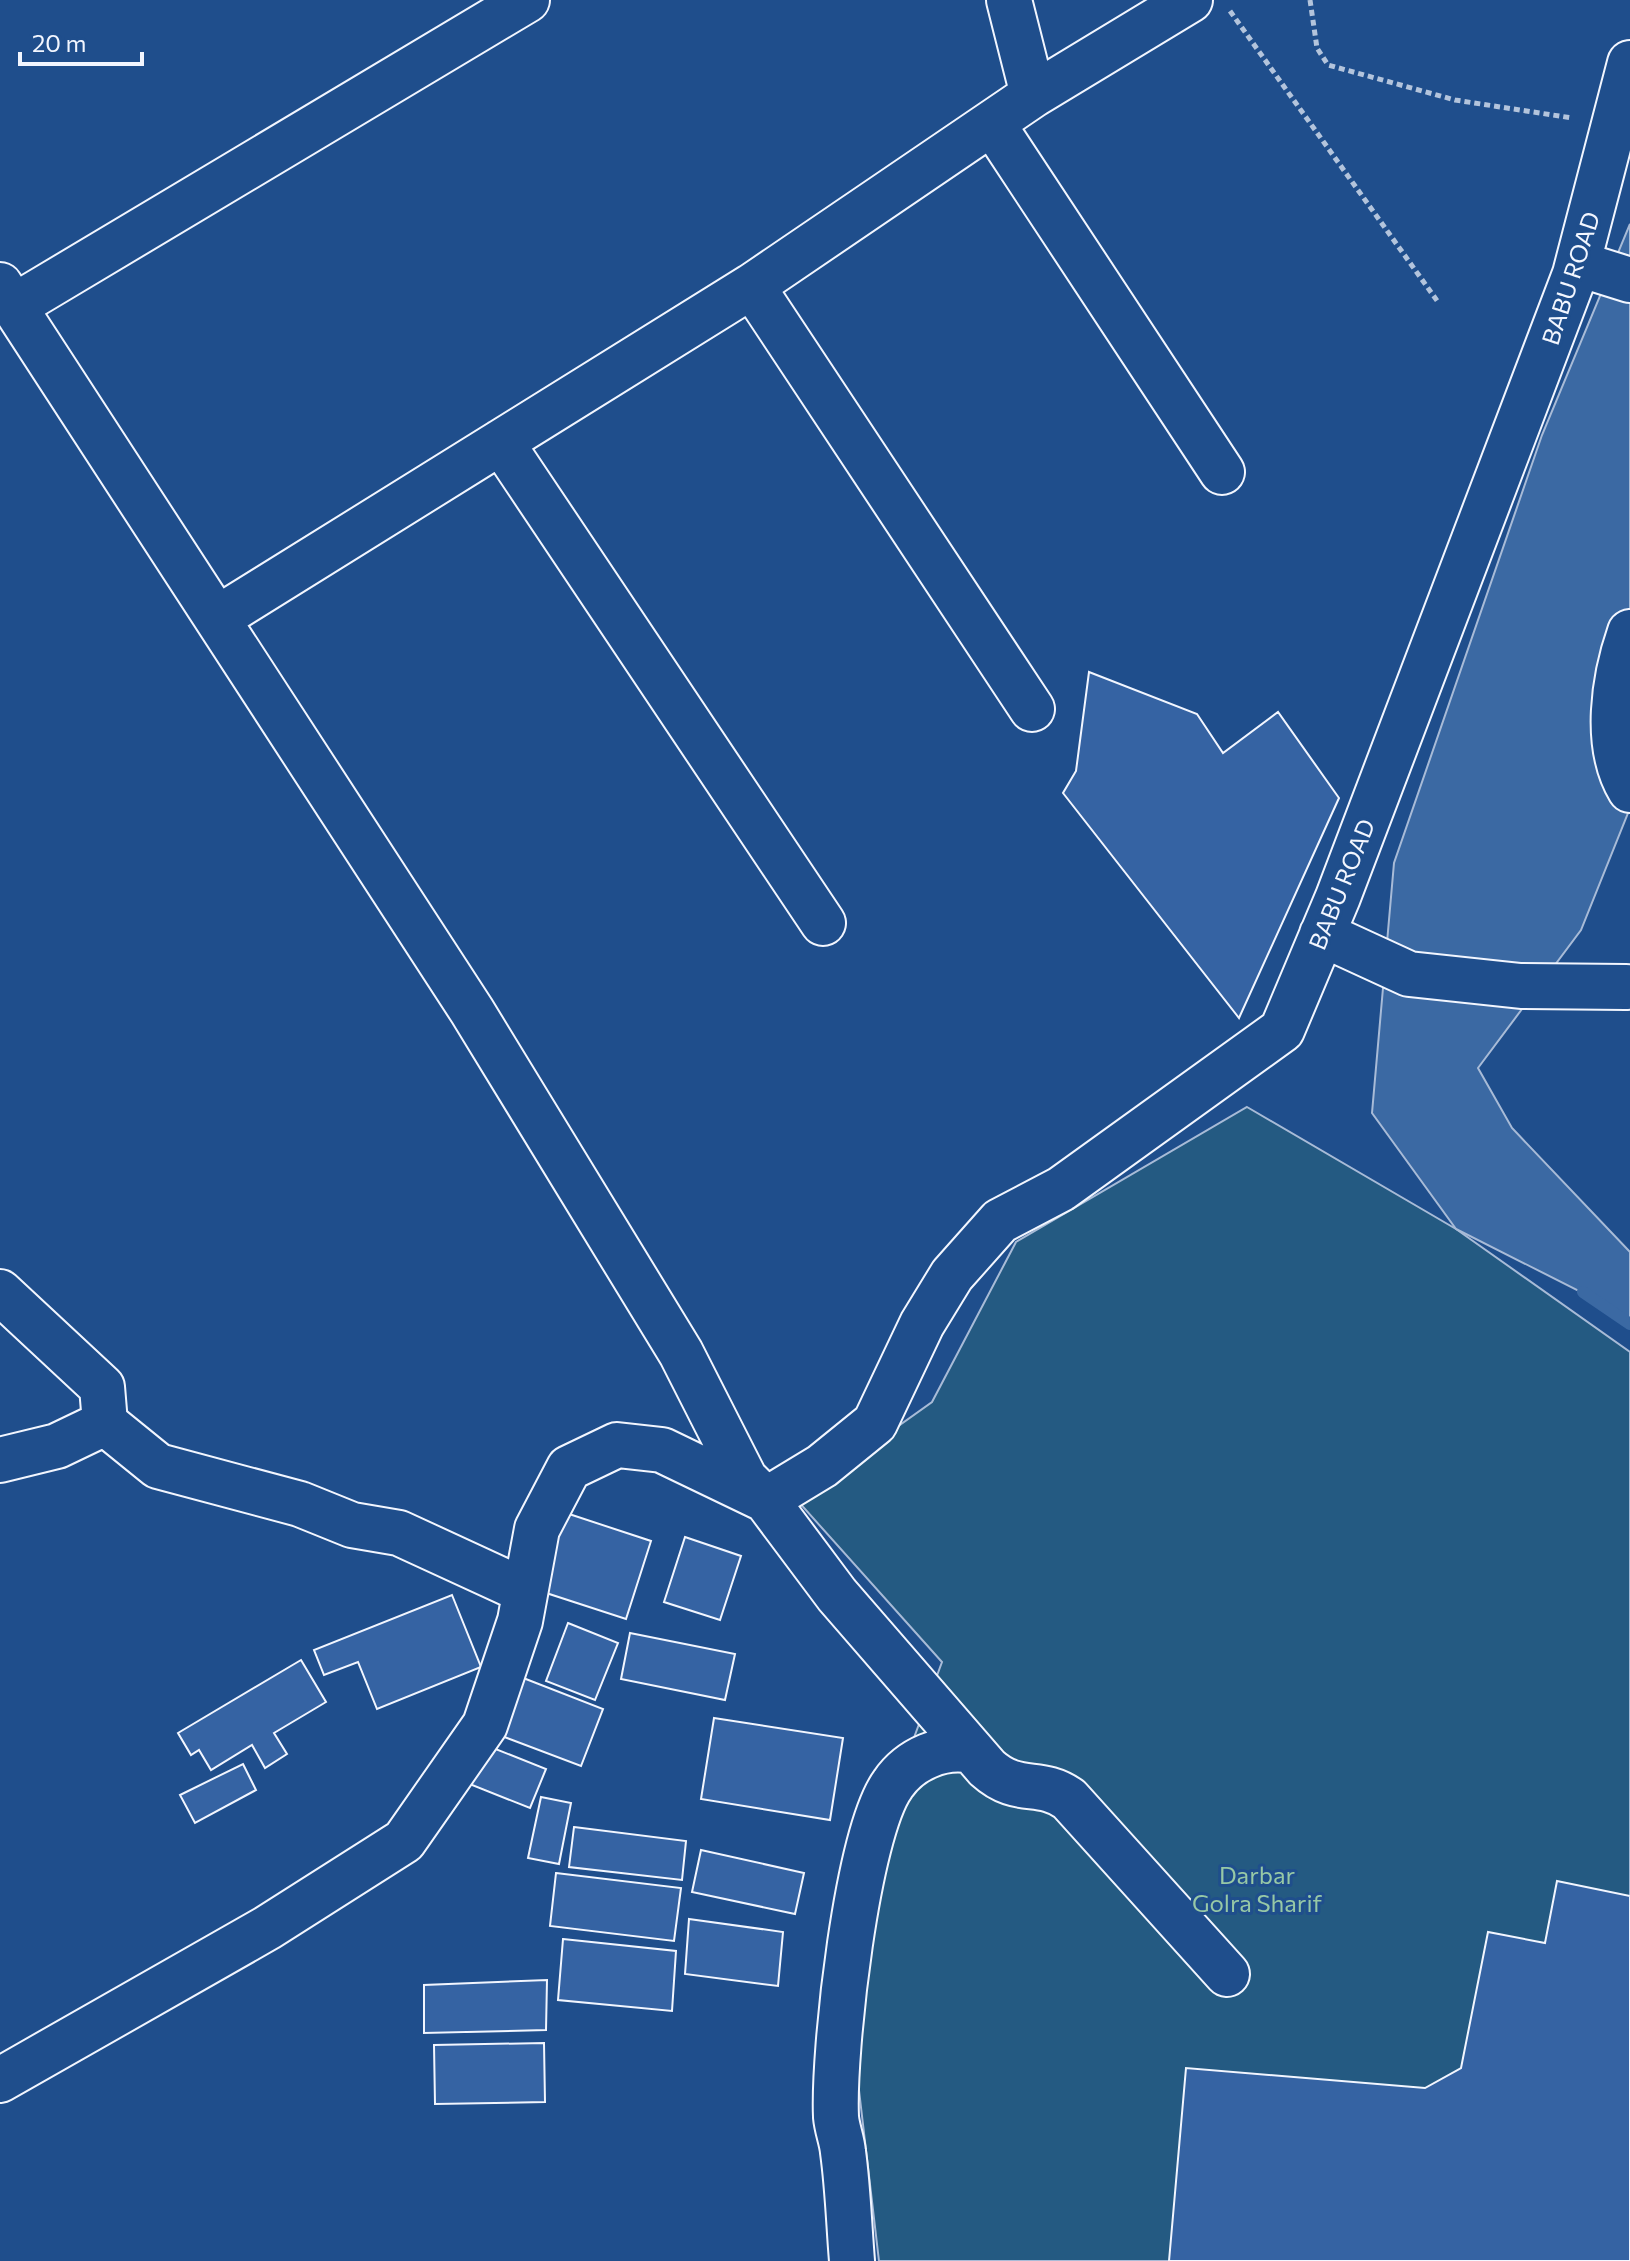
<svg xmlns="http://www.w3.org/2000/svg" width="1630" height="2261" font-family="Commissioner,sans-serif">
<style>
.green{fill:#245a82;stroke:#a8bbd7;stroke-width:2}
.water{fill:#3b69a3;stroke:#a8bbd7;stroke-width:2}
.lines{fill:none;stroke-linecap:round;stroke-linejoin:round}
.stream{stroke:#3b69a3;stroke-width:12}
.building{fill:#3563a3;stroke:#f2f6ff;stroke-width:2}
.minor-casing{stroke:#f2f6ff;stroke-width:48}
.path{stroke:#b3c4dc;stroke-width:5;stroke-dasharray:6 4;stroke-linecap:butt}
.minor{stroke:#1f4e8c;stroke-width:44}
.labels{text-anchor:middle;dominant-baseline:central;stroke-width:6;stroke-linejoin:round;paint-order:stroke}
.street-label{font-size:24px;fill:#f2f6ff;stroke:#1f4e8c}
.park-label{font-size:24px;fill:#97c8a6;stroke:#1f4e8c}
</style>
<rect width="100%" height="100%" fill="#1f4e8c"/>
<!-- green -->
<path class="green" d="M1247,1107L1456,1229L1630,1352V2261H879L849,2005L905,1762L942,1662L796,1499L932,1402L1016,1242Z"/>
<!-- water -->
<path class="water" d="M1630,224V808L1581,930L1478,1068L1512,1128L1630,1252V1324L1593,1298L1456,1229L1372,1113L1394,863L1542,435Z"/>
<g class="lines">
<!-- stream -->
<path class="stream" d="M1583,1292L1630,1324"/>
</g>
<!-- building -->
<path class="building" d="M1089,672L1197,714L1223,753L1278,712L1339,798L1239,1018L1063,793L1076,771Z
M560,1511L651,1541L626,1619L534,1589Z
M685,1537L741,1556L720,1620L664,1602Z
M452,1595L481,1667L377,1709L358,1662L324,1675L314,1650Z
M568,1623L618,1643L595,1700L546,1681Z
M630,1633L735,1654L725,1700L621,1679Z
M301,1660L326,1702L274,1733L287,1754L265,1768L252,1745L211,1770L199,1750L191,1755L178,1733Z
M513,1674L603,1709L581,1766L491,1732Z
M714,1718L843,1738L830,1820L701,1799Z
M483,1744L546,1769L530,1808L467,1783Z
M243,1764L256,1790L195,1823L180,1795Z
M541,1797L571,1803L559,1864L528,1858Z
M574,1827L686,1841L682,1880L569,1867Z
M701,1850L804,1873L795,1914L692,1892Z
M556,1873L681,1888L674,1941L550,1926Z
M1557,1881L1630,1896V2261H1169L1186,2068L1425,2088L1461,2068L1488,1932L1545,1943Z
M689,1919L783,1932L778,1986L685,1974Z
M563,1939L676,1951L672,2011L558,2000Z
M547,1980L546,2030L424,2033V1985Z
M544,2043L545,2102L435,2104L434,2045Z"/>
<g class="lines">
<defs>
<path id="minor" d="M1009,0L1033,95
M992,123L1222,472
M1579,264L1630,280
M0,285L472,1011L681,1353L745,1479L766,1500L837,1595L987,1768C1018,1796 1039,1778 1069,1799L1227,1974
M752,286L1032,709
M13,307L527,0
M501,442L823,923
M218,618L752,286L1033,95L1190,0
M1630,632C1614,678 1603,745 1630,790
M1322,934L1409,974L1521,986L1626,987
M0,1292L102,1387L105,1423L158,1466L300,1504L352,1525L399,1533L525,1591
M0,1460L57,1446L105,1423
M0,2080L267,1928L404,1841L485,1725L520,1621L537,1529L569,1468L617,1445L662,1450L766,1500L822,1466L875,1423L922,1324L952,1275L1000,1221L1061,1189L1282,1030L1338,897L1575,274L1630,63
M852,2261C849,2225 848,2188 843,2152C842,2140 837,2129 836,2117C833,2052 857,1833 893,1784C910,1759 943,1745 972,1751"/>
</defs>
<!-- minor casing -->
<use href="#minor" class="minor-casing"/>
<!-- path -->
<path class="path" d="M1310,0L1317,48L1328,65L1455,100L1572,118
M1230,11L1438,302"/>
<!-- minor -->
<use href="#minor" class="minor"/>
</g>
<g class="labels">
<!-- street labels -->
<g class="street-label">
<text transform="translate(1570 278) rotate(-72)">BABU ROAD</text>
<text transform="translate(1341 884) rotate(-68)">BABU ROAD</text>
</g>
<!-- park labels -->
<g class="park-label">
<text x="1257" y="1874">Darbar<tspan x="1257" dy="28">Golra Sharif</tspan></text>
</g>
</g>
<!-- scale -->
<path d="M20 52v12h122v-12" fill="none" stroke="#f2f6ff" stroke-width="4"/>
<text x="32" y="52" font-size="24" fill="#f2f6ff" stroke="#1f4e8c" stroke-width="6" paint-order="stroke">20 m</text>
</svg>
